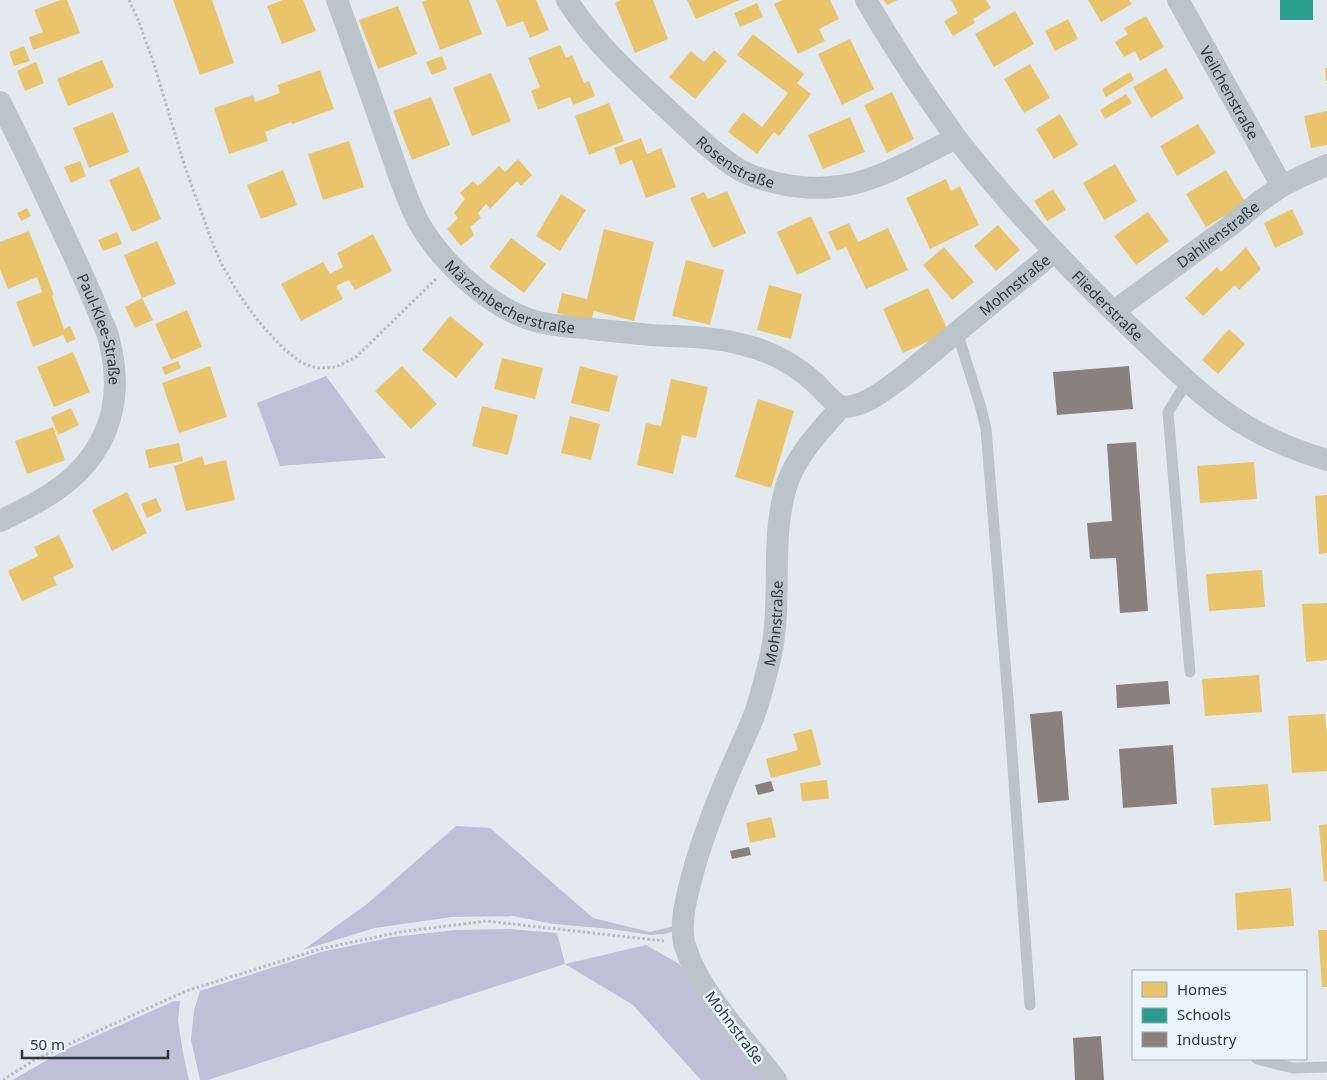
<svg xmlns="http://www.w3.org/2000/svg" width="1327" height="1080" font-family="'Noto Sans',sans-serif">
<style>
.green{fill:#c0bfd8}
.homes{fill:#e9c46a}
.schools{fill:#2a9d8f}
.industry{fill:#8a817c}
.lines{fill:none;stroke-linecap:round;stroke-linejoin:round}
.path{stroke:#b3bdc2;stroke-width:3;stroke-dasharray:2.5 2.5;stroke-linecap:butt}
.service{stroke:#bbc4c9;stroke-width:11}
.minor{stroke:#bbc4c9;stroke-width:22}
.labels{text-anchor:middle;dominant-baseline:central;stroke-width:5;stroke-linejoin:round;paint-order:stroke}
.street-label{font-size:15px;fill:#28373b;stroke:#eaf4fc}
</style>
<rect width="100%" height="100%" fill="#e3eaef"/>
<!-- green -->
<path class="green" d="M326,376L386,458L280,466L257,403Z
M456,826L490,828L593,918L650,932L674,926V931L665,934L651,935L611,929L553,924L513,916L452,917L375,928L303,950L367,904Z
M509,929L557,933L565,964L646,945L679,964L768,1080H701L633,1005L565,964L208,1080H200L191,1040L194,1010L200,991L321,952L393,937L456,930Z
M174,1001H180L178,1021L183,1053L189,1080H12L65,1050Z"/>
<!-- homes -->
<path class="homes" d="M60,0H67L80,33L33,50L29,37L43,32L34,10Z
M173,0H212L234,63L200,75Z
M283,0H303L316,31L282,44L267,6Z
M427,0H469L482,34L440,50L422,2Z
M496,0H536L549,30L530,38L523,21L507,27Z
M621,0H653L668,39L635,53L615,3Z
M687,0H740L696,19Z
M783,0H830L839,19L819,29L825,41L798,54L774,4Z
M884,0H898L887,5Z
M951,0H986L991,8L973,19L975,23L953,36L944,21L958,13Z
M1088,0H1129L1132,4L1101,22Z
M757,3L763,17L740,27L734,13Z
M398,6L417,54L378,69L359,20Z
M1015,11L1034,44L994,67L975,34Z
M1146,16L1164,47L1140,61L1135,51L1124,57L1115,42L1128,34L1124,28Z
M1068,19L1078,39L1055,51L1045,31Z
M753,34L804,74L797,83L811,94L779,136L774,132L757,154L728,132L743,112L762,127L788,93L737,55Z
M850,39L874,89L842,105L818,54Z
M560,45L566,58L572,55L584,83L589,81L595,96L573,105L570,97L538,110L531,91L540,87L528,58Z
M24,46L30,61L14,66L9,52Z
M714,50L727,61L695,99L669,77L691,51L704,62Z
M442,56L447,69L432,75L426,62Z
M102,60L114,87L68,106L57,79Z
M36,62L44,83L25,91L17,71Z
M1030,64L1050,98L1024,113L1004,79Z
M1166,68L1184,98L1151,118L1133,87Z
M1325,68H1327V81H1326Z
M320,70L334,109L292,124L291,122L265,132L268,141L229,154L214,108L253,95L255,102L280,93L277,85Z
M1130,72L1134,80L1106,97L1102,89Z
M491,73L511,121L472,136L453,88Z
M892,92L914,139L887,153L864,105Z
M1126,94L1132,103L1105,119L1100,110Z
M431,97L450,145L412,160L393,111Z
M609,103L624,141L589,155L575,116Z
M1327,111V145L1311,148L1304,116Z
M113,112L129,152L89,168L73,128Z
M1060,114L1078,145L1054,159L1036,129Z
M850,117L865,152L823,169L808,135Z
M1198,124L1216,153L1177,176L1160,146Z
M641,138L647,154L661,148L676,187L646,198L632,160L620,165L614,148Z
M349,141L364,187L323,200L308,154Z
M518,159L532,175L521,186L517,181L490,209L486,204L478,213L481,218L470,227L474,235L461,246L447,229L458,218L454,213L465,199L460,193L473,181L478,186L499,166L505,172Z
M80,161L86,176L71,183L64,167Z
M1115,164L1137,201L1104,220L1083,183Z
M139,167L161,219L132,232L109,180Z
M283,170L297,205L261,219L247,185Z
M1226,170L1246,203L1206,227L1186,194Z
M946,179L951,191L960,186L979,225L930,249L906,198Z
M1053,189L1066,210L1047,221L1034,201Z
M727,191L746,233L713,248L690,198L704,192L708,199Z
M561,194L586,210L560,251L536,236Z
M27,208L31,216L21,221L17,213Z
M1292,209L1304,234L1275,248L1264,223Z
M1148,212L1169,241L1136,265L1114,236Z
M811,216L831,259L797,275L777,232Z
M849,223L858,242L888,228L908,270L866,289L846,247L837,251L828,232Z
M998,225L1020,250L996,271L974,246Z
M604,229L654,242L634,321L594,311L591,322L557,313L562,293L587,299Z
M29,231L54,295L52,296L64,329L70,326L76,339L67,343L63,335L33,347L16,302L42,292L37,277L8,289L0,269V242Z
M117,232L122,244L103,251L98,240Z
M373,234L392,271L355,290L349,280L336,286L343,299L301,321L281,284L323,262L330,274L343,267L337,253Z
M511,238L546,264L524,293L489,267Z
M157,241L176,284L142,298L124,255Z
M944,247L974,282L952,300L923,265Z
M1246,247L1261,269L1239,290L1235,285L1203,316L1185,298L1217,267L1221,272Z
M686,260L724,270L710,325L672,316Z
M769,285L802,294L791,339L757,330Z
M928,288L949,332L903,353L883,309Z
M142,298L153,320L135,328L125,307Z
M187,310L202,347L171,360L155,324Z
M450,316L484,344L456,378L422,350Z
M1229,329L1245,344L1218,374L1202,360Z
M73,352L90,392L54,407L37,367Z
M502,358L543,368L535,399L494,389Z
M178,361L181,368L165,375L162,367Z
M210,366L227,417L179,433L162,383Z
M402,366L437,404L411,429L375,391Z
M580,366L618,376L609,412L571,403Z
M671,379L708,387L696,438L682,435L673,474L637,465L646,423L661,426Z
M758,399L794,411L771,488L735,477Z
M482,406L518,415L508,455L472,446Z
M71,408L79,425L58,435L51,417Z
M570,416L600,424L591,460L561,453Z
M53,427L65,460L27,474L15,441Z
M179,443L183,461L149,468L145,450Z
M202,456L205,465L226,460L235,500L186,511L174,466Z
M1254,462L1257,499L1200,503L1197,466Z
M127,492L147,533L112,551L92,510Z
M1327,495V553L1319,554L1315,496Z
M156,498L162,511L147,518L141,504Z
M59,535L74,567L53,577L57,585L22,601L8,571L38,556L34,547Z
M1262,570L1265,607L1209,611L1206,574Z
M1327,603V660L1306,662L1302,604Z
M1259,675L1262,712L1205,716L1202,679Z
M1325,714L1327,736V771L1292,773L1288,716Z
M812,729L821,765L771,778L766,759L798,750L793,734Z
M827,780L829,799L802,801L800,783Z
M1268,784L1271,821L1214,825L1211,788Z
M771,817L776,837L750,843L746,823Z
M1327,824V881L1324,882L1319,825Z
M1291,888L1294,926L1237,930L1235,893Z
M1318,930H1327V987H1322Z"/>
<!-- schools -->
<path class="schools" d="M1280,0H1313V20H1280Z"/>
<!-- industry -->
<path class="industry" d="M1129,366L1133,409L1057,415L1053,372Z
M1136,442L1148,611L1120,613L1116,558L1090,559L1087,523L1112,521L1107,444Z
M1168,681L1170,704L1117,708L1116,685Z
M1062,711L1069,800L1038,803L1030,714Z
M1173,745L1177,804L1123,808L1119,749Z
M771,781L774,791L758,795L755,785Z
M749,847L751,855L732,859L730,851Z
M1101,1036L1104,1080H1075L1073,1038Z"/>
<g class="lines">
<!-- path -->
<path class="path" d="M129,0L137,17L154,64L185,167L211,239L221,263L238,293L259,322L284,349L302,363L317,368L336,367L356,357L437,278
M3,1080L34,1060L186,991L320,949L400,932L486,921L664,941"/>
<!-- service -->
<path class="service" d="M957,332L981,408L986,429L1008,698L1030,1005
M1188,380L1168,412L1190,672
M1257,1059L1293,1068L1327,1067"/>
<!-- minor -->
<g class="minor">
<path id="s1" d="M337,0C354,46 370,92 386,138C396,166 405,197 419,223C442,263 490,308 535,321C553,326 572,327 591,329C611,331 631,333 651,335C682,337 714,336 744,345C770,351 794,364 814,382C823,390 830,400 841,407"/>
<path id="s2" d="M567,0C593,41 628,73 664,106C687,127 709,150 735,167C747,175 763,180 777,183C798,188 820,189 841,186C878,181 922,155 956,138"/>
<path id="s3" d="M866,0C887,36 909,71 933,105C941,116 949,128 957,139C1011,208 1071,271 1134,331C1165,360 1196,392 1231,416C1260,436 1293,450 1327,460"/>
<path id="s4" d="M1178,0L1282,186"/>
<path id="s5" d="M0,102C26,152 50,204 74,256C83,277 93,297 101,319C104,326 108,333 109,340C122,389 114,436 77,473C56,494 27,508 0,521"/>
<path id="s6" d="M1114,311L1230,226L1259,202L1282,186L1302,176L1327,165"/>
<path id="s7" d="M776,1080C763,1063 749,1046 736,1030C718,1007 700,984 689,957C688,952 685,947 684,943C680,921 686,900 691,880C701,841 716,803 732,766C740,748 749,729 756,710C761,695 765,679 769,663C784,605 769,544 786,487C796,455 820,431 841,407C865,408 887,388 905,375L1054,252"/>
</g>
</g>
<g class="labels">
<!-- street labels -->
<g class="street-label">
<text stroke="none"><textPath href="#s4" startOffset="106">Veilchenstraße</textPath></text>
<text stroke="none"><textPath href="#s2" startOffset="236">Rosenstraße</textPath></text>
<text stroke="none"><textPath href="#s6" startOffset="129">Dahlienstraße</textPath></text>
<text stroke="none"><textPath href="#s7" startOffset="951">Mohnstraße</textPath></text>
<text stroke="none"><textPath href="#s1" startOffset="360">Märzenbecherstraße</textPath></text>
<text stroke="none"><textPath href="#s3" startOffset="391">Fliederstraße</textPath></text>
<text stroke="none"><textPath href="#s5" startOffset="249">Paul-Klee-Straße</textPath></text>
<text stroke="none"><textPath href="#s7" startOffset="501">Mohnstraße</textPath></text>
<text transform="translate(735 1027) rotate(53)">Mohnstraße</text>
</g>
</g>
<!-- legend -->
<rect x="1132" y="970" width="175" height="90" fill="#eaf4fc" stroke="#9ca8af"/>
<rect x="1142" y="982" width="25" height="15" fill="#e9c46a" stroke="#9ca8af"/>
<text x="1177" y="995" font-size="15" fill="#28373b">Homes</text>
<rect x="1142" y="1008" width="25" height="15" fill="#2a9d8f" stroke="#9ca8af"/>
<text x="1177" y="1020" font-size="15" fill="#28373b">Schools</text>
<rect x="1142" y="1032" width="25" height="15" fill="#8a817c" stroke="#9ca8af"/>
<text x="1177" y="1045" font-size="15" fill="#28373b">Industry</text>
<!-- scale -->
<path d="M22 1050v8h146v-8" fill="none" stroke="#28373b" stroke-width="2.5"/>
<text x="30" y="1050" font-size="15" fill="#28373b" stroke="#eaf4fc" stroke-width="4" paint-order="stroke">50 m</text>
</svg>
